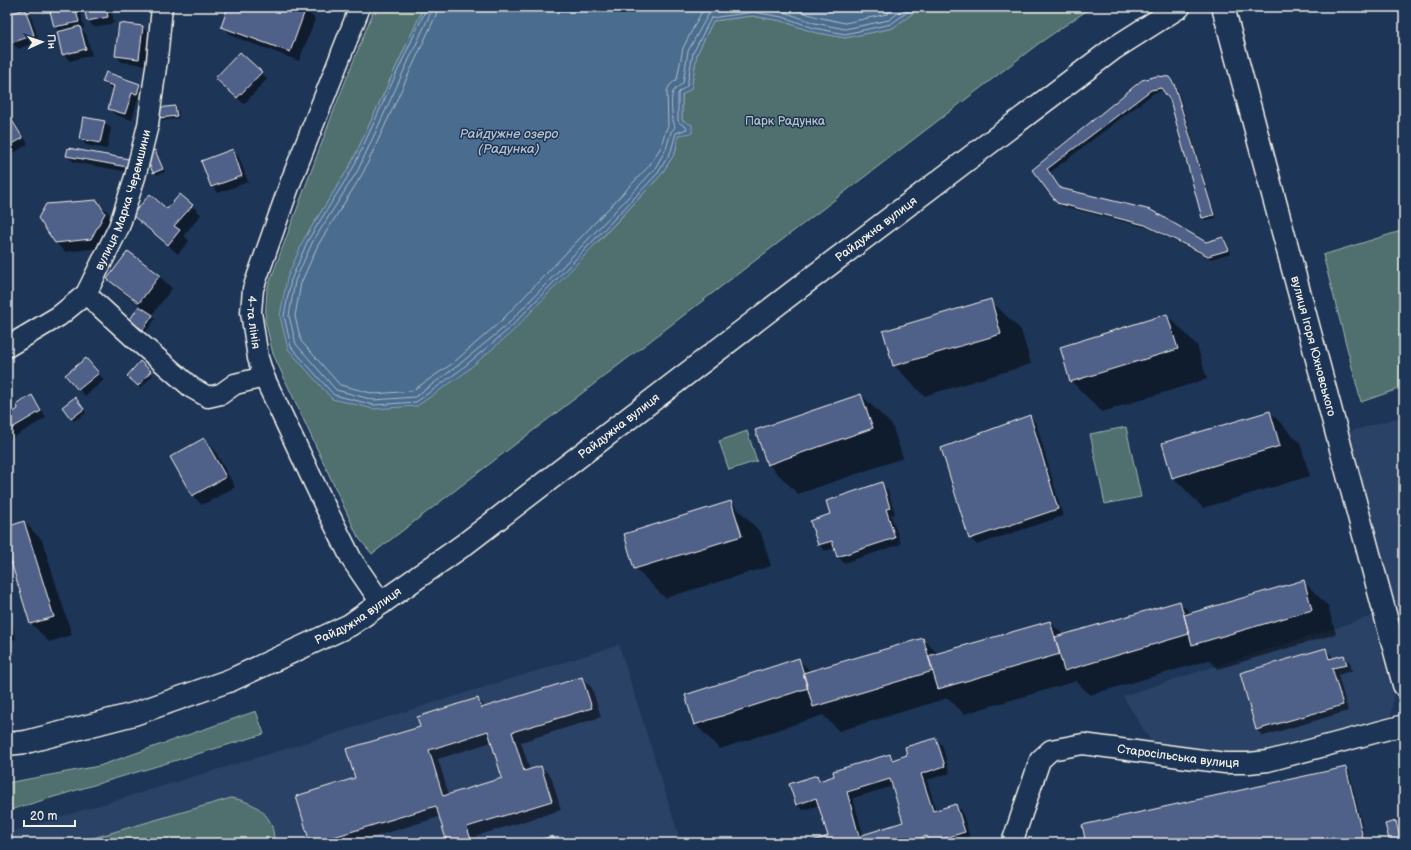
<svg xmlns="http://www.w3.org/2000/svg" width="1411" height="850" font-family="'Balsamiq Sans',sans-serif">
<style>
.built{fill:#2c4266}
.green{fill:#506f6e;stroke:#a2b0ab}
.water{fill:#496c8f;stroke:#8da1b3}
.shadow{fill:#0007;fill-rule:evenodd}
.lines{fill:none;stroke-linecap:round;stroke-linejoin:round}
.shore{stroke:#b0bcc4;stroke-width:1}
.building{fill:#506189;stroke:#f4f1e8;fill-rule:evenodd}
.minor-casing{stroke:#f4f1e8;stroke-width:23}
.tertiary-casing{stroke:#f4f1e8;stroke-width:25}
.minor{stroke:#1d3557;stroke-width:20}
.tertiary{stroke:#1d3557;stroke-width:22}
.labels{text-anchor:middle;dominant-baseline:central;stroke-width:3;stroke-linejoin:round;paint-order:stroke}
.park-label{font-size:12px;fill:#bbc4bd;stroke:#1d3557}
.street-label{font-size:12px;fill:#f4f1e8;stroke:#1d3557}
.water-label{font-size:13px;font-style:italic;fill:#b8c2c9;stroke:#1d3557}
</style>
<rect width="100%" height="100%" fill="#1d3557"/>
<filter id="ink" filterUnits="userSpaceOnUse"><feTurbulence type="fractalNoise" baseFrequency=".025" numOctaves="2"/><feDisplacementMap in="SourceGraphic" scale="8" xChannelSelector="R" yChannelSelector="G"/><feConvolveMatrix kernelMatrix="1 2 1 2 8 2 1 2 1" color-interpolation-filters="sRGB"/></filter>
<g filter="url(#ink)">
<!-- built -->
<path class="built" d="M1404,416V645L1348,432Z
M1372,616L1393,696L1391,715L1378,720L1259,754L1214,751L1150,740L1123,696Z
M619,645L681,843H7V833L295,746Z"/>
<!-- green -->
<path class="green" d="M375,7H424L350,166L304,239L597,243L661,175L675,153L682,120V95L691,89L697,54L713,21L752,16L782,21L813,32L845,38L893,28L921,7H1092L1038,44L372,554L358,537L273,354L265,320L267,289L334,110Z
M1404,230V387L1361,402L1323,255Z
M1126,427L1141,497L1105,504L1090,434Z
M747,431L757,461L729,470L719,441Z
M256,711L264,734L7,811V783L99,766Z
M231,798C256,802 275,815 274,843H76Z"/>
<!-- water -->
<path class="water" d="M424,7H921L893,28L845,38L813,32L782,21L752,16L713,21L697,54L691,89L682,95V120L692,125V133L679,135L675,153L661,175L512,332L462,375L417,406L374,409L332,399L288,349L280,316L287,278L304,239L350,166Z"/>
<!-- shadow -->
<path class="shadow" d="M50,7H80L84,28L81,29L86,34L92,55L70,61L63,54L60,33L55,27Z
M85,7H111L114,23L94,27L88,20Z
M229,7H300L305,9L315,19L299,61L232,36L222,26Z
M24,10L31,16L39,41L18,49L12,42L7,28V16Z
M142,27L149,33L145,65L122,62L116,56Z
M261,72L267,79L244,104L223,84Z
M106,74L140,85L146,91L143,100L138,98L132,120L116,115L109,109L114,90L110,88L104,82Z
M1143,81L1172,82L1177,88L1216,218L1206,220L1203,218L1171,100L1164,90L1154,93L1049,173L1061,189L1206,243L1223,238L1226,241L1231,253L1211,259L1149,228L1061,206L1033,171Z
M175,107L178,110L179,118L162,121L160,118Z
M7,113L13,119L28,144L7,157Z
M104,122L111,128L107,149L86,145L80,138Z
M232,150L239,157L248,182L218,193L212,186Z
M155,151L158,154L165,172L157,175L154,172Z
M67,156L129,159L135,166L134,173L74,162Z
M97,202L107,211L114,223L101,248L65,252L56,243Z
M192,205L201,215L184,235L189,241L178,254L134,215Z
M159,276L172,288L152,315L155,319L146,332L130,320L140,306L121,291L109,279Z
M990,300L1021,330L1031,364L924,396L894,365Z
M1167,315L1197,345L1207,379L1102,412L1071,381Z
M86,359L104,380L85,396L67,375Z
M140,363L153,375L141,388L128,376Z
M861,395L892,425L903,458L798,494L768,464Z
M31,397L38,403L46,418L7,441V408H8L13,413L19,410Z
M78,402L86,413L74,421L72,418Z
M1270,412L1300,443L1310,476L1203,508L1173,477Z
M1029,416L1036,423L1063,516L977,545L970,538Z
M204,439L214,449L235,487L202,505L193,496L171,458Z
M881,484L888,490L895,514L891,515L901,544L844,563L838,556L835,548L825,551L819,545L831,515Z
M731,502L761,533L771,566L665,598L635,568Z
M24,522L42,540L72,635L49,642L31,623L7,546V528Z
M1303,581L1328,606L1336,634L1218,669L1209,660L1090,695L1076,681L964,714L948,698L839,731L823,715L720,749L695,724L798,659L811,672L923,639L938,654L1050,622L1063,635L1179,602L1192,614Z
M7,604L16,639L7,642Z
M1326,649L1332,656L1333,659L1343,656L1350,662L1352,671L1338,675L1348,711L1263,736L1257,730Z
M582,678L592,688L601,717L521,742L530,770L541,767L551,776L561,810L476,836L478,843H448L439,817L354,843H311L356,779L421,727L478,699L487,708ZM492,742L503,779L449,795L438,759Z
M936,739L942,745L950,773L927,780L936,811L956,805L962,811L970,838L955,843H809L829,837L820,805L803,810L796,804L817,777L821,781L890,755L895,760L908,756ZM893,786L904,823L863,835L853,798Z
M1346,768L1349,771L1366,843H1087L1083,825Z
M1396,822L1404,831V843H1391Z
M553,837L559,843H533Z"/>
<g class="lines">
<!-- shore -->
<path class="shore" d="M427,7L353,168L308,240L291,280L284,316L291,347L334,395L374,405L416,402L459,371L509,329L658,173L671,151L676,133L687,129L686,127L680,123L678,121V94L679,92L687,86L693,53L711,18L753,12L783,17L814,28L845,34L891,24L914,7
M432,7L431,12L358,170L312,243L295,281L289,316L296,344L336,390L374,400L415,397L456,367L506,326L654,170L666,149L671,132L675,127C672,120 670,99 673,92C675,88 680,86 683,83L688,51L708,15L713,12L753,7L784,12L815,23L845,29L889,20L906,7
M438,7L436,15L363,173L318,245L301,283L295,316L301,341L340,385L375,394L412,391L453,363L501,321L649,166L661,147L665,132L668,126L667,91L670,85L677,79L683,48L701,13L710,7
M788,7L817,17L845,23L887,14L896,7"/>
</g>
<!-- building -->
<path class="building" d="M49,7H75L79,22L54,27Z
M84,7H106L108,17L87,21Z
M228,7H302L306,8L290,52L221,27Z
M25,9L34,35L11,43L7,31V15Z
M119,23L143,26L139,59L115,56Z
M80,26L86,49L62,55L57,32Z
M240,52L262,72L237,98L215,78Z
M106,72L140,84L137,94L132,93L125,114L108,109L114,86L102,82Z
M1157,76L1169,77L1174,84L1214,215L1202,218L1170,100L1161,88L1151,90L1047,169L1060,188L1151,210L1206,242L1223,237L1229,250L1208,256L1145,225L1057,203L1032,170L1142,80Z
M175,106L177,116L159,118L157,108Z
M7,112L23,138L7,147Z
M83,117L105,121L100,143L79,139Z
M68,148L129,159L127,167L66,156Z
M233,149L242,176L211,187L201,161Z
M155,150L163,169L153,173L145,154Z
M150,194L167,209L180,194L193,205L174,226L180,230L168,245L132,215Z
M97,200L105,213L91,239L55,243L38,218L46,204Z
M128,251L160,275L139,303L107,279Z
M991,299L1001,334L893,366L883,331Z
M139,306L153,315L143,330L129,321Z
M1167,314L1178,349L1070,382L1060,347Z
M86,358L99,373L78,390L65,375Z
M140,361L151,371L138,386L127,376Z
M861,394L873,428L767,465L755,430Z
M32,395L41,411L7,431V407L8,406L12,413L18,409L17,404Z
M75,397L84,409L71,419L62,407Z
M1270,411L1280,446L1172,478L1162,443Z
M1030,415L1058,509L969,539L941,448Z
M204,438L226,477L192,496L170,457Z
M882,482L890,508L886,509L895,538L837,557L832,541L818,545L810,521L830,514L826,501Z
M731,501L742,536L634,569L624,534Z
M24,521L54,617L30,624L7,549V527Z
M1304,580L1312,610L1192,645L1184,615Z
M1180,601L1189,634L1064,671L1055,637Z
M1050,621L1060,654L938,689L928,656Z
M923,638L933,671L813,707L803,673Z
M1326,648L1329,659L1344,655L1347,665L1332,668L1343,705L1256,730L1240,673Z
M799,658L808,688L694,725L685,695Z
M582,677L592,708L512,732L524,771L541,766L552,801L467,827L472,843H447L436,806L314,843H310L296,796L355,778L346,749L420,727L417,717L458,704L478,698L481,708ZM488,731L502,778L443,796L429,750Z
M936,738L945,766L921,774L933,811L956,804L965,832L929,843L927,836L904,843H806L828,836L816,798L796,805L789,784L817,775L819,781L834,776L833,771L890,754L892,760L907,755L905,747ZM890,779L903,822L859,836L847,792Z
M1346,767L1364,842L1086,843L1082,825Z
M1396,821L1401,843H1390L1385,824Z
M553,836L555,843H529Z"/>
<g class="lines">
<defs>
<g id="minor">
<path id="s1" d="M360,7L291,181L253,289L251,312L258,358L264,377L325,506L352,560L382,604"/>
<path d="M86,294L134,338L192,388L208,397L221,394L235,384L264,377"/>
<path id="s2" d="M7,347L59,316L86,294L119,227L135,177L148,125L157,60L162,7"/>
<path id="s3" d="M1012,843L1040,760L1051,750L1083,744L1225,763H1249L1268,761L1404,725"/>
</g>
<g id="tertiary">
<path id="s4" d="M1223,7L1404,685"/>
<path id="s5" d="M7,744L26,742L134,714L231,680L350,625L465,544L805,283L1113,49L1179,7"/>
</g>
</defs>
<!-- minor casing -->
<use href="#minor" class="minor-casing"/>
<!-- tertiary casing -->
<use href="#tertiary" class="tertiary-casing"/>
<!-- minor -->
<use href="#minor" class="minor"/>
<!-- tertiary -->
<use href="#tertiary" class="tertiary"/>
</g>
</g>
<g class="labels">
<!-- park labels -->
<g class="park-label">
<text x="785" y="121">Парк Радунка</text>
</g>
<!-- street labels -->
<g class="street-label">
<text stroke="none"><textPath href="#s2" startOffset="197">вулиця Марка Черемшини</textPath></text>
<text stroke="none"><textPath href="#s5" startOffset="1023">Райдужна вулиця</textPath></text>
<text stroke="none"><textPath href="#s1" startOffset="335">4-та лінія</textPath></text>
<text stroke="none"><textPath href="#s4" startOffset="351">вулиця Ігоря Юхновського</textPath></text>
<text stroke="none"><textPath href="#s5" startOffset="699">Райдужна вулиця</textPath></text>
<text stroke="none"><textPath href="#s5" startOffset="376">Райдужна вулиця</textPath></text>
<text stroke="none"><textPath href="#s3" startOffset="231">Старосільська вулиця</textPath></text>
</g>
<!-- water labels -->
<g class="water-label">
<text x="509" y="134">Райдужне озеро<tspan x="509" dy="15">(Радунка)</tspan></text>
</g>
</g>
<!-- margin -->
<rect width="1411" height="850" fill="none" stroke="#1d3557" stroke-width="24"/>
<rect x="12" y="12" width="1387" height="826" fill="none" stroke="#f4f1e8" stroke-width="1.5" filter="url(#ink)"/>
<!-- north arrow -->
<g transform="translate(42 42) rotate(87)" stroke="#1d3557" stroke-width="3" paint-order="stroke">
<path d="M0-3L7 15L0 10L-7 15Z" fill="#f4f1e8"/>
<text y="-6" font-size="11" font-weight="bold" text-anchor="middle" fill="#f4f1e8">Пн</text>
</g>
<!-- scale -->
<path d="M24 820v6h51v-6" fill="none" stroke="#f4f1e8" stroke-width="2"/>
<text x="30" y="820" font-size="12" fill="#f4f1e8" stroke="#1d3557" stroke-width="3" paint-order="stroke">20 m</text>
</svg>
